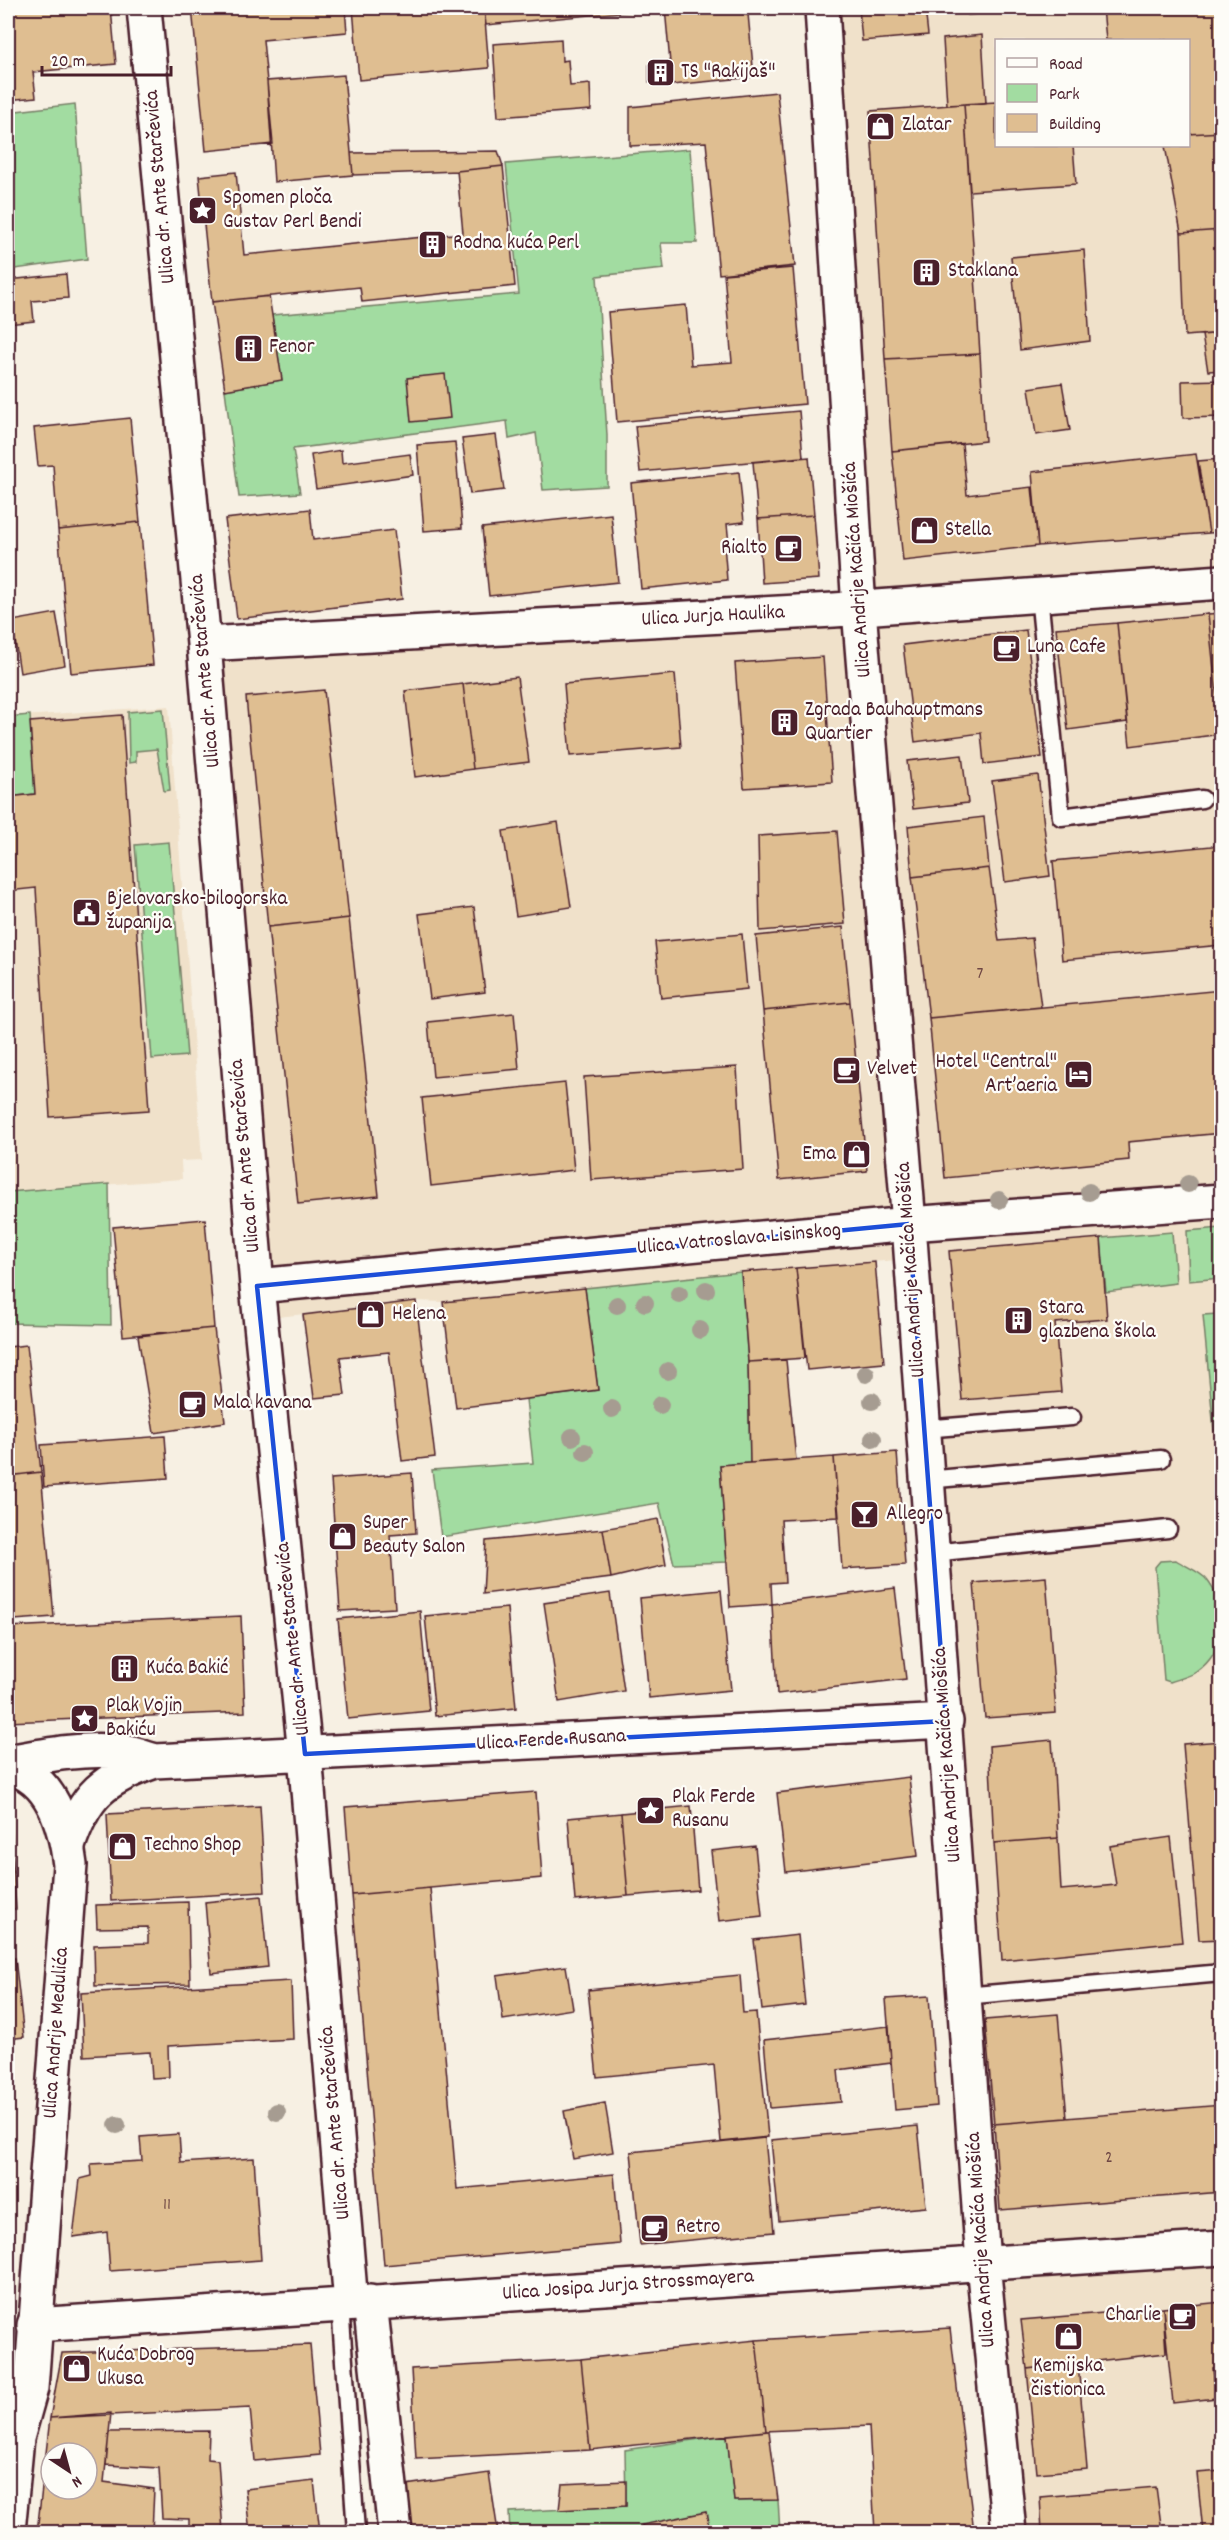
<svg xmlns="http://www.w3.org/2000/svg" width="1229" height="2540" font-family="Dekko,sans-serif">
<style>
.built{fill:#f0e1ca;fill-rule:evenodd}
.green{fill:#a2dca1;stroke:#767e66;stroke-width:1.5}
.building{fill:#dfbe91;stroke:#4a1f2b;stroke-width:1.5;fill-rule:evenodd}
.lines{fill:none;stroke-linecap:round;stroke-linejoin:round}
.lane-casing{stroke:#4a1f2b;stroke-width:21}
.street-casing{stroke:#4a1f2b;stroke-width:38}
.secondary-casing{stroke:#4a1f2b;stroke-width:38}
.lane{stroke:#fdfcf7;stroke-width:16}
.street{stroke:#fdfcf7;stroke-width:33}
.secondary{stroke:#fdfcf7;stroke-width:33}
.tree{fill:#a69c91}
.marked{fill:none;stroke:#1d4ed8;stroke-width:4.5;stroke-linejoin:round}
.labels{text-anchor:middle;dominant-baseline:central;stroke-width:4.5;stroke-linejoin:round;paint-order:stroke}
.number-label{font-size:18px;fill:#6f4744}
.poi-label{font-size:21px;fill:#4a1f2b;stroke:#fdfcf7;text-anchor:start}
.street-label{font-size:21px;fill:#4a1f2b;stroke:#fdfcf7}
</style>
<rect width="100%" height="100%" fill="#f7f0e3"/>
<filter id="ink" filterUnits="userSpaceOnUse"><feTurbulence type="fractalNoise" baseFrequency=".0167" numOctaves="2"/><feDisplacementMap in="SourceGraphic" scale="12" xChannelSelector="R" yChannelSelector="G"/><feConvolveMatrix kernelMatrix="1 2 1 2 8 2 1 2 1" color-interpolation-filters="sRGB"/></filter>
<g filter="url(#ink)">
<!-- built -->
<path class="built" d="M822,8H1221V2532H1009L911,1259L741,1272L443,1302L416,1301L261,1319L204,644L859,608ZM996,40H1188V146H996Z
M169,706L202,1160L181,1161L182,1179L8,1192V717Z"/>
<!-- green -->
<path class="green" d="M75,104L87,259L8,270V112Z
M690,149L697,243H661L664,269L597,276L607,435V486L543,490L536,433L509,439L507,421L293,449L300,493L239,497L225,390L282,380L272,315L519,294L506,164Z
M163,709L170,790L164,791L157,749L136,751V762L129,763L128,712Z
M30,715L35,794L8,797V717Z
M169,842L187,1056L152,1059L135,845Z
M109,1184L111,1325L8,1323V1192Z
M1221,1228V1278L1189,1281L1187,1231Z
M1172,1232L1176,1283L1106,1292L1101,1238Z
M741,1272L748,1362L750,1463L720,1465L727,1562L674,1564L659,1503L441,1537L432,1470L533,1463L526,1399L598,1390L585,1288Z
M1218,1314L1222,1352V1430L1214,1431L1203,1315Z
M1176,1560C1185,1566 1201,1572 1207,1580C1229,1608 1227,1651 1196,1672C1189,1677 1178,1679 1170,1682L1164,1680L1155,1567L1160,1561Z
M727,2435L734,2501L778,2500L780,2532H510L509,2512L626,2506L625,2450Z"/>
<!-- building -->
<path class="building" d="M8,8H111L116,64L33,72L36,97L8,100Z
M192,8H345L347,32L263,40L273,144L206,151Z
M353,8H484L489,68L359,80Z
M484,8H780V11L748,14L754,77L672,85L665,8L486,25Z
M859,8H925L928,35L862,41Z
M968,8H1051L968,15Z
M1103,8H1222V132L1188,134V40H1106Z
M982,35L986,103L947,105L943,39Z
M561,39L562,61L568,60L570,86L590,84L591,110L498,117L493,44Z
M670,64V82H649V65Z
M344,75L353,175L274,182L267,81Z
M777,92L795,266L719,274L706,142L630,146V107Z
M996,102V146H1073L1076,184L970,191L964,104Z
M964,104L980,354L885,359L870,111Z
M1222,132V230L1181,233L1165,146H1188V134Z
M498,151L503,166L457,171L353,175L351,153Z
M503,166L515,286L362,302L360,287L212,302L199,176L236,172L244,255L463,233L457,171Z
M1222,230V333L1185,336L1181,233Z
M1084,250L1090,341L1020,350L1011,257Z
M793,268L805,404L617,422L608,312L686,305L691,365L732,362L724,274Z
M66,274L68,298L32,301L34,321L8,324V280Z
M269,296L282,380L225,390L212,302Z
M1222,333V370L1208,371L1202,335Z
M980,354L985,441L892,451L885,359Z
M445,374L450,418L411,422L407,378Z
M1222,380V417L1183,418L1182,381Z
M1062,383L1070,430L1036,435L1029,388Z
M799,411L803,457L640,472L635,426Z
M130,418L140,522L58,530L53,465L38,466L34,428Z
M496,435L504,490L470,494L462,439Z
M455,442L462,528L424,531L417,445Z
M962,444L967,495L1032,487L1038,546L903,561L892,451Z
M341,450L342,463L410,454L413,475L316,489L311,455Z
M1196,454L1209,533L1038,546L1032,472Z
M809,457L814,515L758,519L753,462Z
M1222,459V532L1209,533L1198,461Z
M739,472L744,522L727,524L729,544H724L727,580L641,589L631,483Z
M310,509L313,540L394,530L402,599L237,619L225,519Z
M611,514L618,582L489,596L482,528Z
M814,515L819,579L762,583L758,519Z
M140,522L153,665L71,673L58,530Z
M56,613L65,665L20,673L12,621Z
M1222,613V734H1221L1208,614Z
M1208,614L1221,734L1130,746L1117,623Z
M1117,623L1127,722L1068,730L1056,628Z
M1026,630L1042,757L984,764L981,733L915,742L903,645Z
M823,657L832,782L744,788L735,663Z
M675,674L681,747L570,756L564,684Z
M517,677L529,762L473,769L463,684Z
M463,684L473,769L415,777L405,691Z
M324,690L349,918L268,927L246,697Z
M122,715L149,1110L50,1117L36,888L8,891V797L35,794L30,722Z
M962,755L968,803L913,809L907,761Z
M1038,775L1050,876L1005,882L992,781Z
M984,817L989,868L912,877L908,826Z
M558,822L571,907L516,916L503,831Z
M837,831L845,924L760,931L758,836Z
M1222,845V945L1062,960L1053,861Z
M989,868L999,941L1032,938L1041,1007L929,1018L912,877Z
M474,907L485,992L430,999L419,914Z
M349,918L379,1196L298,1204L268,927Z
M843,927L850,1002L763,1011L756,936Z
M742,934L747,989L661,998L655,942Z
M1222,990V1133L1128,1142L1129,1160L945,1178L929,1018Z
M850,1002L867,1171L779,1180L763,1011Z
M514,1013L519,1069L433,1077L428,1022Z
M737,1067L743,1169L591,1180L584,1077Z
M565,1083L574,1170L431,1186L422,1098Z
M205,1219L214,1328L123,1336L113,1227Z
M1101,1238L1107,1319L1055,1323L1061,1392L962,1400L949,1251Z
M875,1262L884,1363L807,1370L796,1268Z
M796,1268L805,1358L748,1362L741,1272Z
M585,1288L598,1390L456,1408L443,1302Z
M416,1301L435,1457L402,1461L389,1352L340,1357L345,1395L314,1398L303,1315Z
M214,1328L225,1422L154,1433L138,1336Z
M27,1345L41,1472L8,1476V1347Z
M786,1360L796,1460L750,1463L748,1362Z
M165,1436L168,1478L44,1487L41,1445Z
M897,1452L905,1565L842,1569L834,1457Z
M834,1457L839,1517L781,1520L785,1582L771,1583L772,1604L730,1607L720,1465Z
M41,1472L54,1617L14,1620L8,1548V1476Z
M412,1473L416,1533L390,1535L395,1608L340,1611L331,1479Z
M658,1519L666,1565L611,1578L603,1529Z
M603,1529L611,1578L483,1594L486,1541Z
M1046,1577L1056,1713L985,1718L974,1583Z
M895,1588L906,1679L777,1694L772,1604Z
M721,1590L731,1690L649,1698L640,1598Z
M610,1593L624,1691L559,1702L544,1603Z
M507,1608L516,1708L435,1716L425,1616Z
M420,1611L429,1711L348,1719L338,1619Z
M241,1616L245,1712L8,1722V1627Z
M1052,1740L1058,1838L994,1843L989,1746Z
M1222,1741V1939L1199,1940L1183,1744Z
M909,1777L918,1856L786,1872L777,1793Z
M536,1792L542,1878L352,1895L345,1807Z
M260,1806L265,1892L111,1901L107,1814Z
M691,1806L698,1890L628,1896L621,1813Z
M621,1813L628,1896L575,1901L568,1818Z
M8,1828H11L16,1909H8Z
M1171,1837L1182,1942L1002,1960L994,1843L1058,1838L1061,1890L1116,1885L1110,1846Z
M755,1846L762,1916L719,1921L711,1851Z
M430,1888L457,2189L614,2174L620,2244L384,2265L352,1895Z
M261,1896L268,1967L211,1973L205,1902Z
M188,1902L190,1984L95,1986L94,1945L148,1943V1927L97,1928L96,1905Z
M798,1935L805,2005L762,2010L754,1940Z
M8,1958H15L24,2037L8,2039Z
M566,1966L573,2009L503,2020L497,1976Z
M740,1975L743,2013L756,2012L768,2137L721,2142L714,2065L597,2077L588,1990Z
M291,1981L293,2039L168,2046L169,2077L152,2078L150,2052L84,2056L81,1993Z
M929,1996L937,2106L895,2110L886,1999Z
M1058,2014L1067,2118L994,2124L985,2020Z
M889,2026L891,2063L838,2070L841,2102L770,2108L764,2040Z
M605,2103L613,2152L573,2159L564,2111Z
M1222,2105V2192L1000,2210L994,2124Z
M918,2126L926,2207L779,2221L771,2140Z
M179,2134L181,2163L254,2158L261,2260L110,2271L107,2232L73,2237L80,2179L92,2176L91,2164L142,2161L140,2137Z
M765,2138L774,2232L640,2245L631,2152Z
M1222,2302V2367L1213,2368L1216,2398L1173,2403L1163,2308Z
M1163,2308L1166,2353L1027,2369L1021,2320Z
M950,2328L974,2532H875L869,2426L766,2431L756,2340Z
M756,2340L766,2431L590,2450L581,2359Z
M310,2345L320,2455L255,2461L250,2408L50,2418L62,2353Z
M581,2359L590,2450L416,2459L411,2369Z
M1078,2363L1087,2469L1037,2473L1027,2369Z
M111,2413L104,2482L154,2489L152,2532H37L50,2418ZM51,2453H87V2489H51Z
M209,2431L208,2459L218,2460L223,2532H189V2519L162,2518L159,2468L106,2465L109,2432Z
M769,2431L778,2500L734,2501L727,2435Z
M1222,2471V2532H1203L1197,2473Z
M489,2473L498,2532H406L399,2486Z
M314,2481L320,2532H250L245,2489Z
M626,2481V2506L559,2510L562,2484Z
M1156,2487L1162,2532H1042L1040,2497Z
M706,2512L710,2532H644L642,2525Z"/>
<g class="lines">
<defs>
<path id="lane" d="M1039,595L1061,817L1202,799
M923,1429L1072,1417
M926,1480L1161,1459
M932,1553L1168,1529
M964,1996L1222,1973
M340,2305L356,2532"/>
<path id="street" d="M144,8L204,644L257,1286L305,1754L351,2304
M822,8L859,609L909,1224L983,2263L1009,2532
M204,644L834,610L1222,582
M257,1286L909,1224L1222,1201
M8,1762C45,1755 85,1747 124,1752C134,1754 145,1758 155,1761
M68,1846C85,1794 103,1779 155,1761L946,1721
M370,2302L395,2532
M34,2325L1222,2248"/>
<path id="secondary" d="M8,1767C52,1777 65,1825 70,1865L31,2388L17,2438L8,2531"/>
</defs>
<!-- lane casing -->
<use href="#lane" class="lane-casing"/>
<!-- street casing -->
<use href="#street" class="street-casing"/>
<!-- secondary casing -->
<use href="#secondary" class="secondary-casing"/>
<!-- lane -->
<use href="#lane" class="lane"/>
<!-- street -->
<use href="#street" class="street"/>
<!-- secondary -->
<use href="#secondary" class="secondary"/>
</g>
<!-- trees -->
<g class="tree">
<circle cx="1188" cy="1184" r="9"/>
<circle cx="1089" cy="1192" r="9"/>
<circle cx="999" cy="1200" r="9"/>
<circle cx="706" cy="1290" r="9"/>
<circle cx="679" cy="1294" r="9"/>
<circle cx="645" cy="1303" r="9"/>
<circle cx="617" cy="1305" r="9"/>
<circle cx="700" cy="1330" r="9"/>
<circle cx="668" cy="1371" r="9"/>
<circle cx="866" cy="1374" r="9"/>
<circle cx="872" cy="1401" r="9"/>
<circle cx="660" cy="1405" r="9"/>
<circle cx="612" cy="1409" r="9"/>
<circle cx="572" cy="1437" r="9"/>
<circle cx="873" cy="1439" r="9"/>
<circle cx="585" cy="1452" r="9"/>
<circle cx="277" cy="2112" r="9"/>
<circle cx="117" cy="2125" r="9"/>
</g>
</g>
<!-- marked area -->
<path class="marked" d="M909,1224L946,1721L305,1754L257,1286Z"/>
<!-- icons -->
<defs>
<symbol id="building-square" viewBox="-11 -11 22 22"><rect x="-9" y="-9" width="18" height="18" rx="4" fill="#4a1f2b" stroke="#fdfcf7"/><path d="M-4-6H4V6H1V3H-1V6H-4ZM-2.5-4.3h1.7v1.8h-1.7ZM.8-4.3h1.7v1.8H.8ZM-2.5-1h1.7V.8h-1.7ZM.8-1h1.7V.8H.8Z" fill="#fff"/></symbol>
<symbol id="shop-square" viewBox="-11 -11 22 22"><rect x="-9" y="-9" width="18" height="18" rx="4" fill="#4a1f2b" stroke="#fdfcf7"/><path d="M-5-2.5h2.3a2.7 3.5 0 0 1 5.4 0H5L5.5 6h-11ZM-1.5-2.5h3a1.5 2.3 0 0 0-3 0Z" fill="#fff"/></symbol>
<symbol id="sight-square" viewBox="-11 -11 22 22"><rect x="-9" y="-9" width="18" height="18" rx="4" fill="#4a1f2b" stroke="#fdfcf7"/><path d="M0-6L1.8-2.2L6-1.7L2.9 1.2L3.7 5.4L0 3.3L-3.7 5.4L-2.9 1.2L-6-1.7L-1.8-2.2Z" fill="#fff"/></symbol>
<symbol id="cafe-square" viewBox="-11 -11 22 22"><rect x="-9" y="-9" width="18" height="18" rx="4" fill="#4a1f2b" stroke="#fdfcf7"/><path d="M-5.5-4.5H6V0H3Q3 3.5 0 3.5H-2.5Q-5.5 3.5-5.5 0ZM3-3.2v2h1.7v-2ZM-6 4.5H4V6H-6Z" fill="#fff"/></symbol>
<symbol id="civic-square" viewBox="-11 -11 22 22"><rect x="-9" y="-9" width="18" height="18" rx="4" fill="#4a1f2b" stroke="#fdfcf7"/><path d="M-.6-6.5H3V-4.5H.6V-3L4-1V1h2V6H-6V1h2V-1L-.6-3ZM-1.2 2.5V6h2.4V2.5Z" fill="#fff"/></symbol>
<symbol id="hotel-square" viewBox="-11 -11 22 22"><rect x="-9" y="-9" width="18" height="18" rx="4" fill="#4a1f2b" stroke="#fdfcf7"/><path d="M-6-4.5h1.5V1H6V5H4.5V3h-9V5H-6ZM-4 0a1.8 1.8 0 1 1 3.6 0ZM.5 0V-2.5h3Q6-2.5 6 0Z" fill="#fff"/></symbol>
<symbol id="bar-square" viewBox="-11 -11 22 22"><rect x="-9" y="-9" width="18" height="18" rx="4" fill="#4a1f2b" stroke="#fdfcf7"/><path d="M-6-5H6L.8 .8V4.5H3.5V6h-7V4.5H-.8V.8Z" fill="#fff"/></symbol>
</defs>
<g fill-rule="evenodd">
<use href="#building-square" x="644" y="56" width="33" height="33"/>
<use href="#shop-square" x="864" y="110" width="33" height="33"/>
<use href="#sight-square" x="186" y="194" width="33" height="33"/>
<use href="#building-square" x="416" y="228" width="33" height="33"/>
<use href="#building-square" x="910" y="256" width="33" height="33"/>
<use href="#building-square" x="232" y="332" width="33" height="33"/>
<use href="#shop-square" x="908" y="514" width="33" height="33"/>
<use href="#cafe-square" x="772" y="532" width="33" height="33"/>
<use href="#cafe-square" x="990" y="632" width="33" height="33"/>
<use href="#building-square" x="768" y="706" width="33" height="33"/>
<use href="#civic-square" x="70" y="896" width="33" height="33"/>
<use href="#cafe-square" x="830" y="1054" width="33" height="33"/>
<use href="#hotel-square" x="1062" y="1058" width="33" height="33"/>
<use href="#shop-square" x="840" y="1138" width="33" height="33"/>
<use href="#shop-square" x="354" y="1298" width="33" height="33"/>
<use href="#building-square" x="1002" y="1304" width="33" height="33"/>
<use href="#cafe-square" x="176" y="1388" width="33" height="33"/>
<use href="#bar-square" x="848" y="1498" width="33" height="33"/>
<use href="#shop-square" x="326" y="1520" width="33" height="33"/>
<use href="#building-square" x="108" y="1652" width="33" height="33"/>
<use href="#sight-square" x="68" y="1702" width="33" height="33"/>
<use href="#sight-square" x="634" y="1794" width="33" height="33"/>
<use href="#shop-square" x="106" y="1830" width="33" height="33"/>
<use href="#cafe-square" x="638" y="2212" width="33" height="33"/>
<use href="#cafe-square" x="1166" y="2300" width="33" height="33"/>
<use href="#shop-square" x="1052" y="2320" width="33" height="33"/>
<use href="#shop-square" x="60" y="2352" width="33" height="33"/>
</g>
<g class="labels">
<!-- number labels -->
<g class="number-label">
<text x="980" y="974">7</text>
<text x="1109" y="2158">2</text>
<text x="167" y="2205">11</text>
</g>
<!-- poi labels -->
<g class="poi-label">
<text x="681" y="73">TS "Rakijaš"</text>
<text x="902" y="126">Zlatar</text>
<text x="223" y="199">Spomen ploča<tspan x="223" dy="24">Gustav Perl Bendi</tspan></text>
<text x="453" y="244">Rodna kuća Perl</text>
<text x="948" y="272">Staklana</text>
<text x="269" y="348">Fenor</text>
<text x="945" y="531">Stella</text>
<text x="767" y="549" text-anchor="end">Rialto</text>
<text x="1027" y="648">Luna Cafe</text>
<text x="805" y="711">Zgrada Bauhauptmans<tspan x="805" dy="24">Quartier</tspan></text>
<text x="107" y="900">Bjelovarsko-bilogorska<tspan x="107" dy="24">županija</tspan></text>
<text x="1057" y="1063" text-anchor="end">Hotel "Central"<tspan x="1057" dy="24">Art’aeria</tspan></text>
<text x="867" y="1070">Velvet</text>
<text x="836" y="1155" text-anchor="end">Ema</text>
<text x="1039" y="1309">Stara<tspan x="1039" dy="24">glazbena škola</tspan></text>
<text x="392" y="1315">Helena</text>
<text x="213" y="1404">Mala kavana</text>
<text x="886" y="1515">Allegro</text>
<text x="363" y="1524">Super<tspan x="363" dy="24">Beauty Salon</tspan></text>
<text x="146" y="1669">Kuća Bakić</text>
<text x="106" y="1707">Plak Vojin<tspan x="106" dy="24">Bakiću</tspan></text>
<text x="672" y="1798">Plak Ferde<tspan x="672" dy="24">Rusanu</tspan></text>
<text x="144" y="1846">Techno Shop</text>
<text x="676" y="2228">Retro</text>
<text x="1161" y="2316" text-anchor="end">Charlie</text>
<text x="97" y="2356">Kuća Dobrog<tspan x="97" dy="24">Ukusa</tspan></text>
<text x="1068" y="2367" text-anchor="middle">Kemijska<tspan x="1068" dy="24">čistionica</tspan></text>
</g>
<!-- street labels -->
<g class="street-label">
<text transform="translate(161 187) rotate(-95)">Ulica dr. Ante Starčevića</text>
<text transform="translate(858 570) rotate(-94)">Ulica Andrije Kačića Miošića</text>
<text transform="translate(713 617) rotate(-3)">Ulica Jurja Haulika</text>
<text transform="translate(206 671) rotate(-95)">Ulica dr. Ante Starčevića</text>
<text transform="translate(246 1156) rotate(-95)">Ulica dr. Ante Starčevića</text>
<text transform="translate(739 1240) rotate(-5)">Ulica Vatroslava Lisinskog</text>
<text transform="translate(912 1270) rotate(-94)">Ulica Andrije Kačića Miošića</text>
<text transform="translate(294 1639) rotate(-96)">Ulica dr. Ante Starčevića</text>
<text transform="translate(551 1741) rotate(-3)">Ulica Ferde Rusana</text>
<text transform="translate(948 1755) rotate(-94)">Ulica Andrije Kačića Miošića</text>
<text transform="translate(57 2033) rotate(-86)">Ulica Andrije Medulića</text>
<text transform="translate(336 2123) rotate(-95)">Ulica dr. Ante Starčevića</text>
<text transform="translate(982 2240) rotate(-94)">Ulica Andrije Kačića Miošića</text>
<text transform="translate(628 2286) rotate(-4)">Ulica Josipa Jurja Strossmayera</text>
</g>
</g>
<!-- margin -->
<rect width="1229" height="2540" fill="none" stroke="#fdfcf7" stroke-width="30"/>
<rect x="15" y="15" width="1199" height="2510" fill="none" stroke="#4a1f2b" stroke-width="2" filter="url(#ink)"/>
<!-- legend -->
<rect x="995" y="39" width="195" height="108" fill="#fdfcf7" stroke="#b5a4a5" stroke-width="1.5"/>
<rect x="1007" y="58" width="30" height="9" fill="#fdfcf7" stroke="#b5a4a5" stroke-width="1.5"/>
<text x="1049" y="69" font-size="18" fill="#4a1f2b">Road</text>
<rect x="1007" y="84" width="30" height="18" fill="#a2dca1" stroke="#b5a4a5" stroke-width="1.5"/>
<text x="1049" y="99" font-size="18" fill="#4a1f2b">Park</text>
<rect x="1007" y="114" width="30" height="18" fill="#dfbe91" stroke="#b5a4a5" stroke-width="1.5"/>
<text x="1049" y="129" font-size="18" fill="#4a1f2b">Building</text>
<!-- north arrow -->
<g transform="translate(69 2471) rotate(144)"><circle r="28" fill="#fdfcf7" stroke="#b5a4a5" stroke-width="1.5"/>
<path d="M0-4.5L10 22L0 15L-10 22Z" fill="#4a1f2b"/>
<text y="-9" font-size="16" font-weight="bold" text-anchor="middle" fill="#4a1f2b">N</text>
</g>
<!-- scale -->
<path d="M42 66v9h129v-9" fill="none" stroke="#4a1f2b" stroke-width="3"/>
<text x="51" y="66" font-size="18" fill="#4a1f2b" stroke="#fdfcf7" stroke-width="4.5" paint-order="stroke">20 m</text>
</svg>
